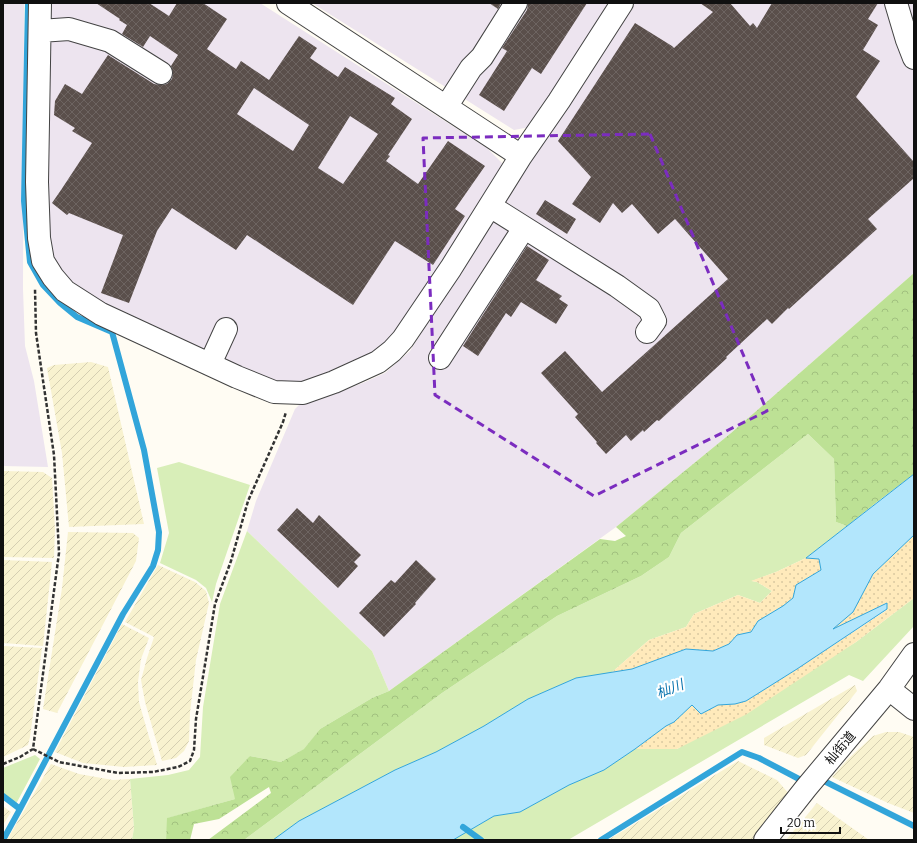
<svg xmlns="http://www.w3.org/2000/svg" width="917" height="843" font-family="Bitter,'Noto Sans JP',serif">
<style>
.industrial{fill:#ede4ef}
.farmland{fill:url(#farmland-furrows)}
.grass{fill:#d8eeb8}
.forest{fill:url(#forest-crowns)}
.sand{fill:url(#sand-dots)}
.water{fill:#b2e6fc;stroke:#32a5da}
.lines{fill:none;stroke-linecap:round;stroke-linejoin:round}
.stream{stroke:#32a5da;stroke-width:6}
.building{fill:url(#building-cross-hatch);fill-rule:evenodd}
.minor-casing{stroke:#434343;stroke-width:24}
.path{stroke:#323232;stroke-width:2.5;stroke-dasharray:4 2;stroke-linecap:butt}
.minor{stroke:#fff;stroke-width:22}
.marked{fill:none;stroke:#7b2cbf;stroke-width:3;stroke-dasharray:8 5;stroke-linejoin:round}
.labels{text-anchor:middle;dominant-baseline:central;stroke-width:4;stroke-linejoin:round;paint-order:stroke}
.street-label{font-size:13px;fill:#101010;stroke:#fff}
.water-label{font-size:14px;font-style:italic;fill:#0b75af;stroke:#fff}
</style>
<defs>
<pattern id="farmland-furrows" width="10" height="10" patternUnits="userSpaceOnUse"><rect width="10" height="10" fill="#f8f2cf"/><path d="M-1 1l2-2M0 10L10 0M9 11l2-2" fill="none" stroke="#d4ceb1"/></pattern>
<pattern id="forest-crowns" width="20" height="18" patternUnits="userSpaceOnUse"><rect width="20" height="18" fill="#bde195"/><path d="M2 6a3 3 0 1 1 6 0M12 15a3 3 0 1 1 6 0" fill="none" stroke="#a1c07f"/></pattern>
<pattern id="sand-dots" width="8" height="8" patternUnits="userSpaceOnUse"><rect width="8" height="8" fill="#ffeabb"/><path d="M2 2h.1M6 6h.1" fill="none" stroke="#dac8a0" stroke-width="1.8" stroke-linecap="round"/></pattern>
<pattern id="building-cross-hatch" width="8" height="8" patternUnits="userSpaceOnUse"><rect width="8" height="8" fill="#5a4f4b"/><path d="M0 0l8 8M0 8l8-8" fill="none" stroke="#6d6461"/></pattern>
</defs>
<rect width="100%" height="100%" fill="#fffcf3"/>
<!-- industrial -->
<path class="industrial" d="M3,3H24L23,289L25,346L34,381L48,467L3,466Z
M48,3H260L487,148L503,164L498,177L394,336L365,362L296,384L260,378L94,300L67,277L53,260L48,241Z
M312,3H610L530,127L514,130Z
M630,3H914V273L731,433L616,527L389,691L372,651L247,531L256,501L295,409L301,403L342,391L365,382L385,373L410,351L479,241L574,94Z"/>
<!-- farmland -->
<path class="farmland" d="M91,362L108,367L144,524L69,527L62,453L47,368L54,365Z
M3,471L43,472L52,478L55,529L54,558L3,557Z
M68,532L133,533L139,538L136,561L57,713L43,709L62,588Z
M3,560L52,562L43,646L3,643Z
M158,565L195,582L206,591L209,603L196,660L190,713L189,741L184,751L176,758L162,761L145,702L141,680L147,658L154,637L125,622Z
M122,624L149,638L141,659L138,682L139,702L157,765L124,767L83,763L55,752Z
M3,646L42,648L30,737L28,745L3,757Z
M855,685L857,691L806,755L798,758L764,745V738Z
M886,732H899L914,737V813L888,803L832,777L847,760L873,736Z
M738,761L777,780L790,795L754,840H608Z
M51,764L79,774L113,780L130,779L134,828L132,840H7Z
M817,803L869,840H786Z
M3,806L11,812L3,825Z"/>
<!-- grass -->
<path class="grass" d="M808,434L834,459L836,522L847,526L806,558L776,572L752,581L757,582L772,591L760,603L738,595L694,614L686,627L649,640L611,673L576,678L528,699L484,726L436,752L395,770L299,821L273,840H244L442,693L557,616L641,576L669,557L681,533Z
M179,462L250,485L216,584L212,602L206,588L196,580L160,563L169,533L157,468Z
M247,531L372,651L389,691L372,698L320,729L305,749L281,762L250,756L235,799L168,818L166,840H132L134,828L130,779L168,775L189,770L200,757L203,707L220,604Z
M914,598V626L863,681L849,675L568,840H453L494,816L520,812L569,785L604,770L635,749H677L856,642Z
M35,755L40,759L16,804L3,793V768Z"/>
<!-- forest -->
<path class="forest" d="M914,273V474L877,502L847,526L836,522L834,459L808,434L681,533L669,557L641,576L557,616L442,693L244,840H208L271,793L269,787L219,819L194,824L190,840H166L167,818L235,799L230,777L250,756L281,762L304,749L320,729L372,698L389,691L600,539L615,541L626,536L616,527L731,433Z"/>
<!-- sand -->
<path class="sand" d="M914,535V598L856,642L747,714L677,749H635L666,726L674,722L692,705L701,714L718,705L735,704L746,701L797,669L887,610L832,630L863,592L873,574Z
M806,558L819,559L821,570L796,585L793,598L783,606L758,621L751,632L737,635L729,644L713,651L686,649L632,669L611,673L649,640L686,627L694,614L738,595L760,603L772,591L757,582L751,581L776,572Z"/>
<!-- water -->
<path class="water" d="M914,474V535L873,574L853,612L833,629L887,603V609L797,669L746,701L735,704L718,705L701,714L692,705L674,722L666,726L635,749L604,770L569,785L520,812L494,816L453,840H273L299,821L348,795L395,770L436,752L484,726L528,699L576,678L632,669L686,649L713,651L729,644L737,635L751,632L758,621L783,606L793,598L796,585L821,570L819,559L806,558Z"/>
<g class="lines">
<!-- stream -->
<path class="stream" d="M818,781L826,782L914,826
M3,796L20,809
M463,827L481,840
M3,840L20,809L123,614L153,566L158,550L159,532L144,450L112,332L77,317L60,303L43,285L30,262L24,201L28,3
M601,840L742,752L759,758L799,779L807,780"/>
</g>
<!-- building -->
<path class="building" d="M96,3H149L169,16L177,3H203L227,19L207,49L236,69L241,61L269,80L299,36L317,48L310,58L338,77L345,67L395,98L391,104L412,119L388,155L390,156L386,161L418,184L448,141L485,166L455,209L465,216L433,265L395,241L353,305L247,235L236,250L172,208L157,231L129,303L101,293L123,235L69,213L67,215L52,203L61,190L92,143L72,131L75,128L54,115L55,101L65,84L82,94L108,55L154,84L161,85L167,84L172,79L173,73L171,66L178,55L150,36L143,47L122,34L127,25L119,20L120,19ZM254,88L309,125L293,151L237,114ZM350,116L378,134L343,184L318,168Z
M489,3H501L498,9Z
M528,3H587L541,74L532,68L504,111L479,95L507,51L502,48L527,10Z
M700,3H730L750,26L753,23L757,28L772,3H878L868,19L878,25L863,50L880,61L856,97L914,162V178L868,219L877,229L789,309L788,308L772,324L767,319L726,357L727,358L659,421L657,420L644,432L643,430L631,441L626,435L606,454L596,443L597,442L575,417L578,414L541,373L565,351L602,392L728,279L675,219L658,234L632,204L622,213L613,203L600,223L572,204L591,177L558,141L635,23L672,46L674,48L713,12Z
M545,200L576,219L567,234L536,214Z
M527,246L549,260L536,280L562,296L559,299L568,305L556,324L521,302L511,317L506,313L478,356L463,346Z
M297,508L313,523L319,515L361,555L354,562L358,566L338,588L277,530Z
M416,560L436,579L415,603L416,604L384,637L359,613L391,580L395,583Z"/>
<g class="lines">
<defs>
<path id="minor" d="M40,3L37,182L39,238L43,261L53,277L65,291L101,314L237,377L274,392L303,393L334,382L378,362L392,351L403,339L451,268L521,156L559,101L622,3
M288,3L521,156
M896,3L907,40L914,58
M40,31L69,29L110,41L161,73
M446,107L471,68L482,57L516,3
M490,206L617,286L649,309L655,321L647,332
M440,358L524,228
M210,364L226,329
M889,689L914,709
M765,840L806,788L889,689L914,654"/>
</defs>
<!-- minor casing -->
<use href="#minor" class="minor-casing"/>
<!-- path -->
<path class="path" d="M33,749L59,762L118,773L153,772L178,767L190,761L194,750L196,719L215,604L231,561L248,501L283,422L286,412
M3,764L20,757L33,749L59,553L54,455L36,333L35,289"/>
<!-- minor -->
<use href="#minor" class="minor"/>
</g>
<!-- marked area -->
<path class="marked" d="M650,134L767,411L594,496L435,395L423,138Z"/>
<g class="labels">
<!-- street labels -->
<g class="street-label">
<text transform="translate(840 748) rotate(-50)">杣街道</text>
</g>
<!-- water labels -->
<g class="water-label">
<text transform="translate(670 689) rotate(-21)">杣川</text>
</g>
</g>
<!-- border -->
<rect width="917" height="843" fill="none" stroke="#101010" stroke-width="8"/>
<!-- scale -->
<path d="M781 827v6h59v-6" fill="none" stroke="#101010" stroke-width="2"/>
<text x="787" y="827" font-size="12" fill="#101010" stroke="#ffffff" stroke-width="3" paint-order="stroke">20 m</text>
</svg>
